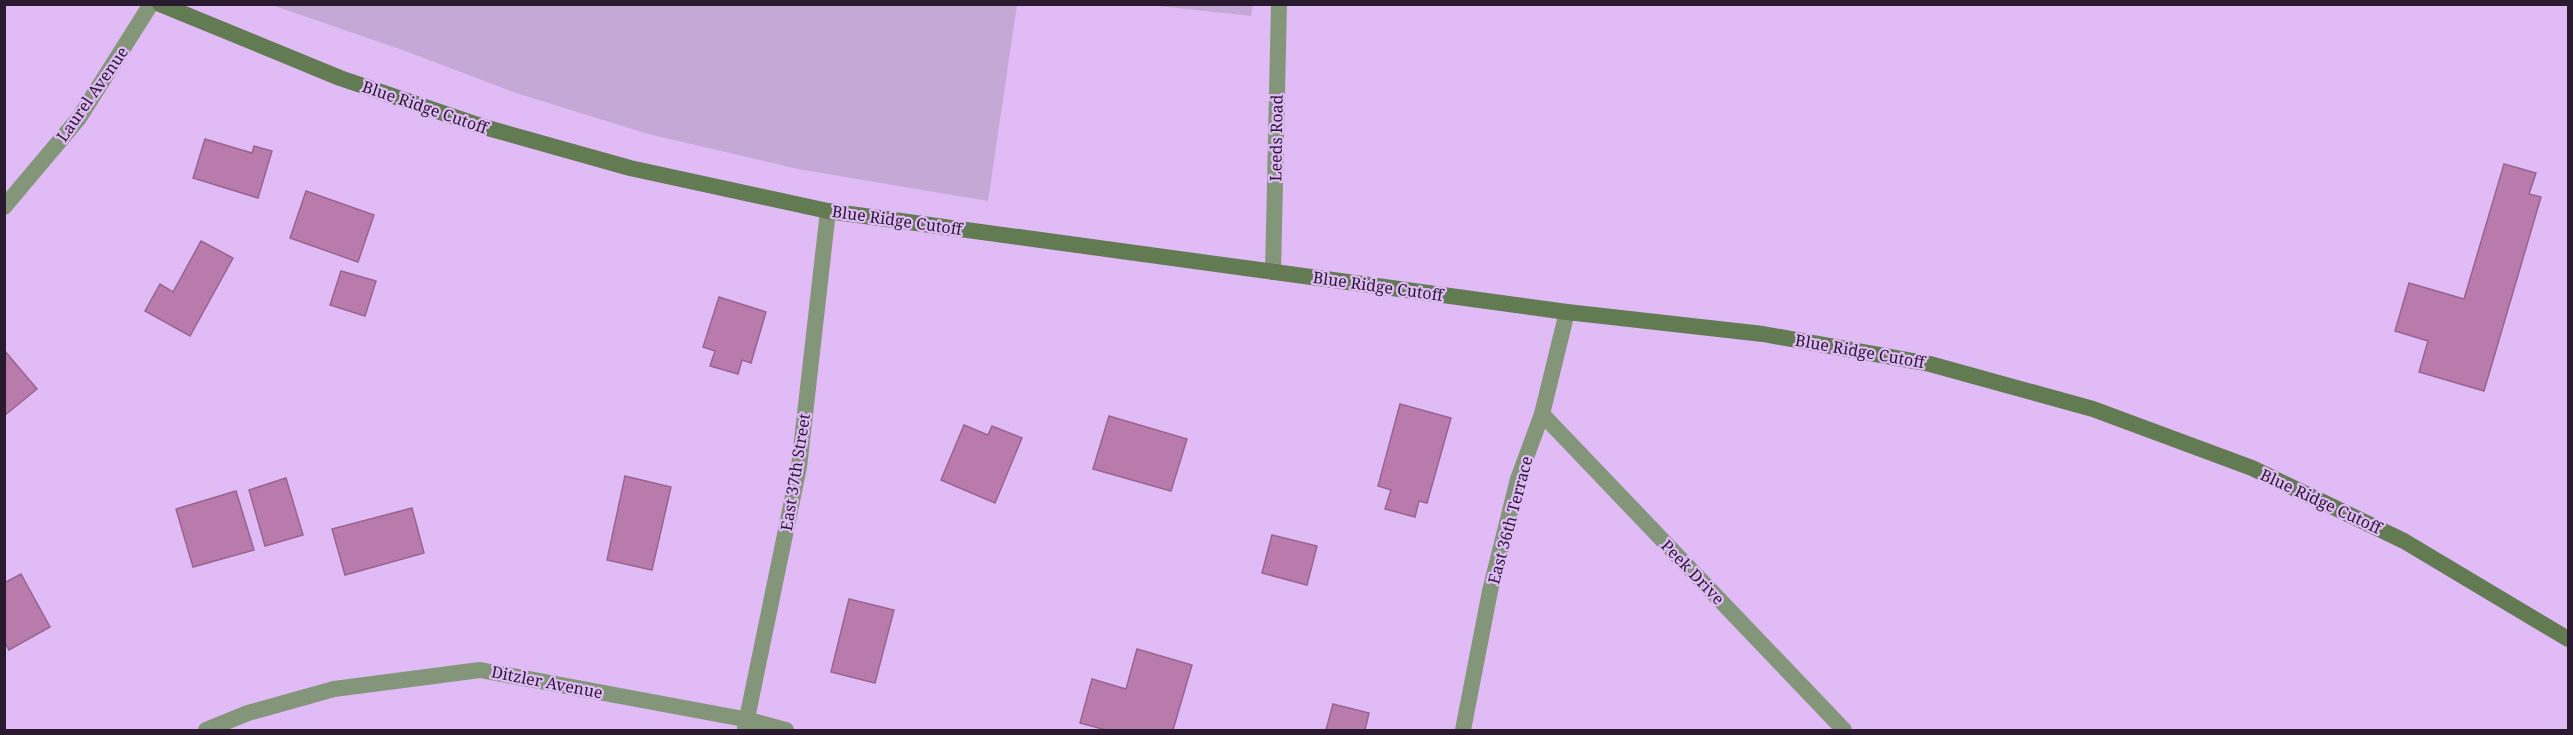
<svg xmlns="http://www.w3.org/2000/svg" width="2573" height="735" font-family="'Noto Serif',serif">
<style>
.green{fill:#c6a8d6}
.building{fill:#b87bac;stroke:#99648f;stroke-width:1.5}
.lines{fill:none;stroke-linecap:round;stroke-linejoin:round}
.minor{stroke:#84967a;stroke-width:16}
.secondary{stroke:#627b52;stroke-width:16}
.labels{text-anchor:middle;dominant-baseline:central;stroke-width:4.5;stroke-linejoin:round;paint-order:stroke}
.street-label{font-size:16px;fill:#291a30;stroke:#e1bbf6}
</style>
<rect width="100%" height="100%" fill="#e1bbf6"/>
<!-- green -->
<path class="green" d="M272,5L1017,4V5L988,201L798,169L648,134L513,92L408,52Z
M1149,5L1253,4V5L1251,16Z"/>
<!-- building -->
<path class="building" d="M205,139L252,153L254,146L272,151L258,198L193,178Z
M2504,164L2536,173L2529,194L2541,197L2484,391L2419,372L2428,341L2395,331L2409,283L2464,299Z
M306,191L374,215L358,262L290,238Z
M201,241L233,258L190,336L145,311L160,284L173,292Z
M341,271L376,281L365,316L330,305Z
M719,297L766,312L751,363L742,360L738,374L710,366L715,351L703,347Z
M4,350L37,389L4,416Z
M1400,404L1451,418L1427,503L1419,501L1415,517L1385,509L1391,490L1378,486Z
M1109,416L1187,439L1171,491L1093,469Z
M964,425L988,435L992,426L1022,438L995,503L941,480Z
M625,476L671,487L652,570L607,560Z
M286,478L303,535L265,546L249,490Z
M236,491L254,550L193,567L176,509Z
M412,508L424,553L345,575L332,529Z
M1272,535L1317,546L1307,585L1262,573Z
M21,574L50,627L9,650L4,641V583Z
M849,599L894,610L875,683L831,672Z
M1137,649L1192,665L1173,730H1106L1080,723L1092,679L1126,689Z
M1333,704L1369,713L1365,730H1326Z"/>
<g class="lines">
<!-- minor -->
<path class="minor" d="M4,207L79,118L151,4
M1273,272L1279,4
M1542,414L1844,730
M745,728L799,467L828,211
M206,730L248,713L334,689L480,670L749,720L786,730
M1463,730L1490,591L1518,479L1542,414L1567,312"/>
<!-- secondary -->
<path class="secondary" d="M160,4L340,78L484,127L630,168L828,211L1567,312L1763,334L1930,364L2093,409L2252,468L2404,541L2568,639"/>
</g>
<g class="labels">
<!-- street labels -->
<g class="street-label">
<text transform="translate(92 94) rotate(-55)">Laurel Avenue</text>
<text transform="translate(425 107) rotate(19)">Blue Ridge Cutoff</text>
<text transform="translate(1276 138) rotate(-89)">Leeds Road</text>
<text transform="translate(897 220) rotate(8)">Blue Ridge Cutoff</text>
<text transform="translate(1378 286) rotate(8)">Blue Ridge Cutoff</text>
<text transform="translate(1860 351) rotate(10)">Blue Ridge Cutoff</text>
<text transform="translate(795 472) rotate(-81)">East 37th Street</text>
<text transform="translate(2321 501) rotate(25)">Blue Ridge Cutoff</text>
<text transform="translate(1510 520) rotate(-75)">East 36th Terrace</text>
<text transform="translate(1693 572) rotate(46)">Peek Drive</text>
<text transform="translate(547 682) rotate(11)">Ditzler Avenue</text>
</g>
</g>
<!-- border -->
<rect width="2573" height="735" fill="none" stroke="#291a30" stroke-width="12"/>
</svg>
